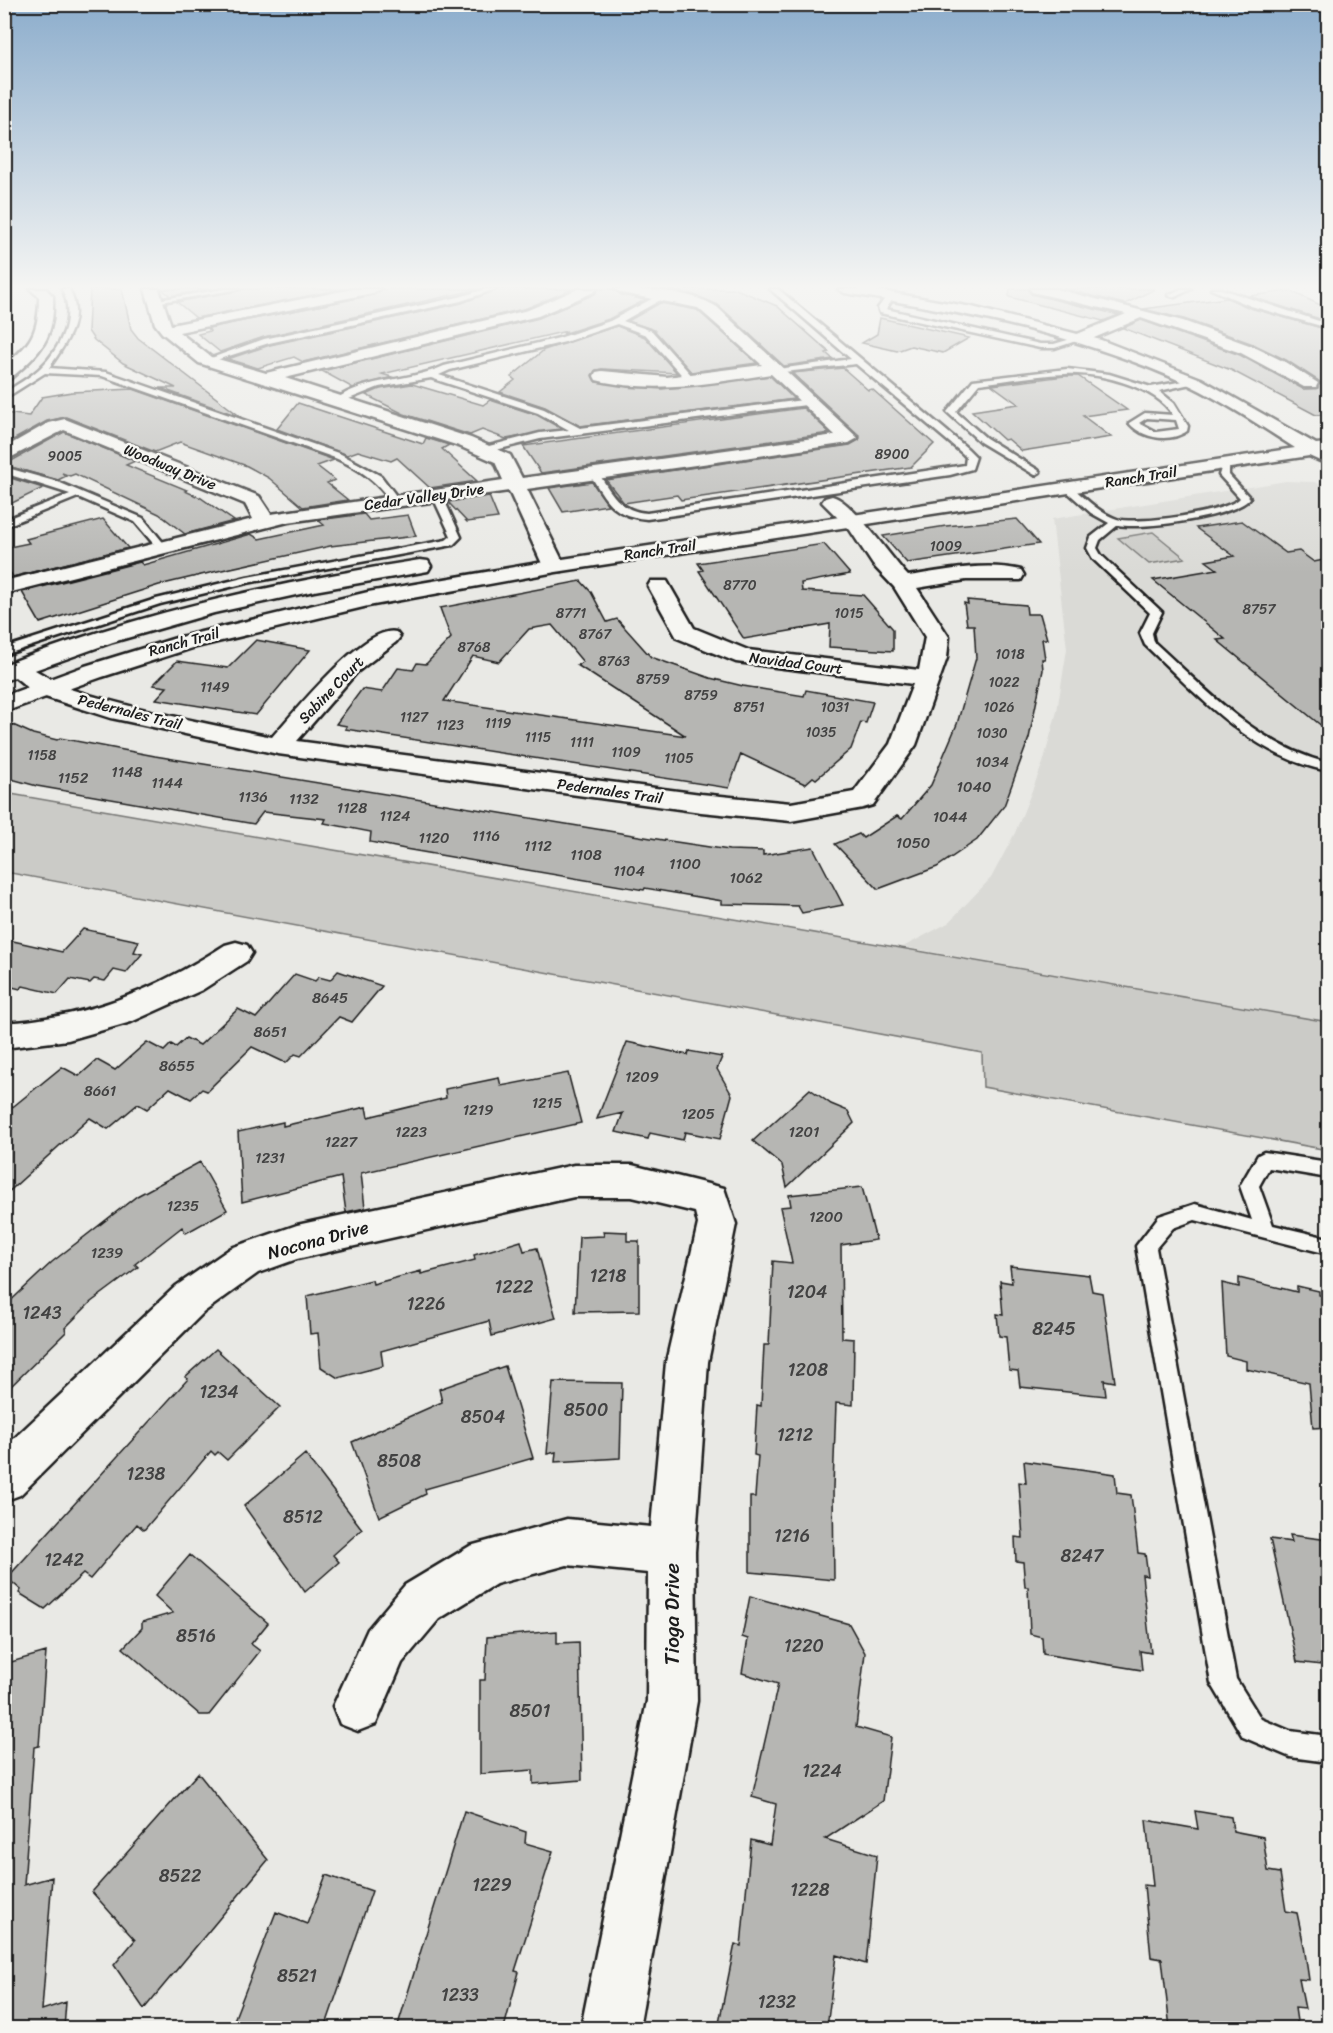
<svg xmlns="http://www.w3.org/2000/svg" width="1333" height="2033" font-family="Sriracha,sans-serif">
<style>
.built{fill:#dadad6}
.green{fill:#cbcbc7;stroke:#747472;stroke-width:1.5}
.building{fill:#b6b6b3;stroke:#1c1c1c;stroke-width:1.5;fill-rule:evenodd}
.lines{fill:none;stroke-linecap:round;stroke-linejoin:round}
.service-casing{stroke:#1c1c1c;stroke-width:5}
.minor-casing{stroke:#1c1c1c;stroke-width:5}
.tertiary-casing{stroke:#1c1c1c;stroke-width:5}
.secondary-casing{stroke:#1c1c1c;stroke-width:5}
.service{fill:#f6f6f2;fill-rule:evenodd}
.minor{fill:#f6f6f2;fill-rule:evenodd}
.tertiary{fill:#f6f6f2;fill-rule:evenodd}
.secondary{fill:#f6f6f2;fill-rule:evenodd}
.labels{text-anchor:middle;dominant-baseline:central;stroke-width:5;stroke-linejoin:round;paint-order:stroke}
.far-number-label{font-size:14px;fill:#424242}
.far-street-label{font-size:15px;fill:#1c1c1c;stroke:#f6f6f2}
.number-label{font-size:15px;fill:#424242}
.street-label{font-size:18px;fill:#1c1c1c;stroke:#f6f6f2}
.near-number-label{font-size:18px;fill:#424242}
.near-street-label{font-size:21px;fill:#1c1c1c;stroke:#f6f6f2}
</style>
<rect width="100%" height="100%" fill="#e9e9e5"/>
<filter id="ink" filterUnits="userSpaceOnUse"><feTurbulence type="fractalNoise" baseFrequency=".0167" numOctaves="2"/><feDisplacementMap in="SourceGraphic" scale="12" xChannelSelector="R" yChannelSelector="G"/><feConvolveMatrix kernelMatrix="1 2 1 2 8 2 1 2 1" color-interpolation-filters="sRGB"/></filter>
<g filter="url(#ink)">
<!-- built -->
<path class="built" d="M1286,481L1314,482L1328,487V1022L903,947L948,923L991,878L1015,833L1043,763L1057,711L1067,649L1052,519Z"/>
<!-- green -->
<path class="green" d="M1153,532L1185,558L1149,564L1118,538Z
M5,793L1328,1022V1150L983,1087L982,1053L5,872Z"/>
<!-- building -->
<path class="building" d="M90,289H122L131,329L138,338L241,417L160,388H176L123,363L94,340L88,331Z
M162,289H212L170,296Z
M242,289H343L196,318L177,302Z
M382,289H479L264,337L220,352L198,334L210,331L208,328L373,295Z
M498,289H573L527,308L303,362L294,357L258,368L228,359L270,345L462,303Z
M598,289H613L622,295L645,300L609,319L563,334L567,331L382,374L392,377L353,388L322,371L539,318L595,294Z
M661,289H736L777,306L829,352L826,353L833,359L784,366L718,305L694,295Z
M1010,289H1028L1031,294L1119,315L1103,321L1009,297Z
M1064,289H1155L1125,304Z
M1290,291L1329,309V322L1249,296Z
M1227,298L1250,308L1329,330V414L1316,415L1231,370L1123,328L1141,320L1240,355L1303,389L1318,388L1319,381L1286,360L1253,344L1184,319L1143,309Z
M660,303L697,310L757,363L691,372L654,330L628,321Z
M880,318L969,338L943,353L911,346L897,351L862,343L877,334Z
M617,326L645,337L677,373L602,369L596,370L592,375L596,382L662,389L770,376L794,399L580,426L545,407L500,392L515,380L511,377L544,350Z
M843,368L868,390L872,389L934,444L911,467L681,500L677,495L624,503L606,480L850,445L859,440L860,436L792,373Z
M1065,376H1078L1127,410L1083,416L1111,437L1022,451L1008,439L1004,440L972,411L1018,404L992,385Z
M412,384L483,405L490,400L537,415L562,429L506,439L482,430L470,435L404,414L366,395L380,389Z
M133,389L334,460L317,466L335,480L327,483L348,500L303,507L269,478L247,466L180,442L155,452L66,417L47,421L4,445V413L29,416L42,397L72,392Z
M298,403L423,444L426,438L449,445L442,449L477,481L430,488L397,458L391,461L358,451L347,455L277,429Z
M803,408L830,433L541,473L523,446Z
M64,432L135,461L126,465L187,490L185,491L201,498L234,521L185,534L159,514L75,474L70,476L62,473L66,476L58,480L4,465Z
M4,476L43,488L4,507Z
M592,482L608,505L563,512L549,488Z
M489,496L498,518L467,522L448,502Z
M364,514L369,520L408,515L416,536L330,546L222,570L159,585L40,623L22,592L140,562L143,565L251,534L259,539L324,525L318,520Z
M103,519L128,548L13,577L4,563V548L29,543L26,539Z
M1017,519L1039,544L907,563L883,536L946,526Z
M1242,521L1286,553L1299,551L1314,562L1329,559V732L1217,640L1225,639L1153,580L1217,569L1206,561L1234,556L1196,528Z
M824,544L850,574L801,583L802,591L863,595L893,629V651L829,647L830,624L744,639L699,571L703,570L698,563Z
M581,581L591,592L607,622L617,619L651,657L710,678L743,686L804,696L806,690L873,702L866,723L861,722L851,749L816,779L813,777L805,784L741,754L729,788L345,729L347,726L336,724L362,689L382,692L398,668L413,670L417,663L426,664L451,638L440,608ZM552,625L583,662L577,665L686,736L444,701L473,656L499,662L529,629Z
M967,600L1026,605L1027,614H1040L1047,639H1042L1045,659H1042L1043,670L1029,738L1004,806L977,840L937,867L878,889L835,844L859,834L863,838L897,816L902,819L931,785L957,724L976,658L974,625H967L964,603L968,604Z
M256,640L310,650L256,715L156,699L167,687L153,685L177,661L228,668Z
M4,721L33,734L57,740L60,738L155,756L663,840L729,850L763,851V855L813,847L843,905L802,913L798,906L722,904V901L645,888L644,890L405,849L370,842L371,832L324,823L326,819L263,812L254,824L37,786L4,777Z
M83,929L139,941L134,952L142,954L126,973L114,970L105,981L94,979L90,983L70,979L57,994L23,986L20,989L4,985V939L62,952Z
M338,971L382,986L352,1022L339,1017L301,1056L295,1054L286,1063L252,1047L207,1091L202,1089L191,1099L170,1088L147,1109L138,1104L108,1129L90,1118L4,1196V1114L62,1067L79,1076L97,1060L115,1070L147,1042L164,1051L171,1044L176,1047L186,1038L200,1045L238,1009L256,1018L295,974L315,981L319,977L330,980Z
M627,1042L688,1055L689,1051L722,1057L717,1069L732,1095L720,1139L685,1132L683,1140L650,1133L648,1139L616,1132L623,1113L597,1119Z
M568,1073L581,1123L361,1173L365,1208L346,1212L341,1177L242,1202L238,1132L283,1122V1126L366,1107L368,1117L446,1098L445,1089L499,1078L501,1086Z
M810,1089L831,1104L848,1111L854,1123L787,1187L782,1165L753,1141Z
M200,1162L227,1210L186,1233L182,1227L135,1264L138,1267L91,1302L65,1328L66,1332L4,1393V1307L52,1262L137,1196Z
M862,1187L876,1240L841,1245L842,1338L854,1339L853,1405L836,1403L833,1487L834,1580L750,1572V1497H755L758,1456L754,1455L757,1405L761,1406L764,1345H769L773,1261L792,1263L780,1207L791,1206L789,1195Z
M603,1231L627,1232V1241H639V1311L575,1312L579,1237L604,1236Z
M521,1241L524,1251L537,1248L556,1318L492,1336L489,1321L381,1351L383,1366L338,1378L321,1367L318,1333L310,1334L307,1296L372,1280L373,1284L421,1271V1274L475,1260L474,1255Z
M1010,1266L1089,1275L1092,1291L1102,1293L1115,1382L1104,1380L1106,1396L1020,1387L1018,1371L1009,1370L1006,1337L999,1336L997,1314L1003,1315L1000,1281L1012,1283Z
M1239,1278L1297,1292V1286L1319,1291V1295L1329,1297V1427L1313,1428L1309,1383L1246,1369V1361L1226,1356L1222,1283L1239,1287Z
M216,1349L280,1407L227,1460L218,1452L215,1455L211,1451L144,1530L137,1524L90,1579L83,1574L45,1609L19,1593L21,1590L7,1578L188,1379L185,1377Z
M505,1366L533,1458L425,1489L426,1494L379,1517L352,1442L442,1402L439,1389Z
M553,1382L622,1383L620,1458L555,1462L556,1452L547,1454Z
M305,1454L362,1529L333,1555L339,1562L305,1592L244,1506Z
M1024,1461L1115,1474L1117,1493L1131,1495L1138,1553L1145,1554L1148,1576L1142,1575L1151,1653L1140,1651L1142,1670L1043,1654L1042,1637L1030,1634L1028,1587H1025L1023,1562L1016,1561L1015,1537L1023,1538L1019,1482L1026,1483Z
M1290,1535L1329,1540V1666L1297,1662L1270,1539L1292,1542Z
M190,1555L268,1623L251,1644L260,1651L209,1715H200L123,1648L142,1628V1622L173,1613L155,1596Z
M750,1596L849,1624L865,1653L856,1727L891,1737L883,1801L825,1839L877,1855L866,1964L836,1955L827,2028H718L735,1944L741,1946L751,1840L770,1845L776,1804L752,1797L778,1684L742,1673L748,1639L742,1637Z
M557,1631V1643L579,1642L582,1780L533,1784V1770L480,1774V1680H485L487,1637Z
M46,1652L39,1746L34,1747L24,1885L52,1877L42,2010L66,2002L64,2028H4V1664Z
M198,1773L268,1860L144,2009L114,1965L135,1940L92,1892Z
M464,1811L526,1832L525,1843L553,1851L515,1971L519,1972L504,2028H397Z
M1195,1811L1231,1817L1233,1831L1263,1837L1268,1871L1280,1873L1286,1911L1297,1913L1304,1946L1309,1980L1299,1979L1305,2009L1295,2008L1298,2028H1170L1162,1959L1151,1957L1144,1885L1153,1886L1146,1820L1198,1829Z
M326,1875L372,1891L325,2028H231L276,1912L307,1924Z"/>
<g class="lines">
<defs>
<path id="service" d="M62,289H69C85,319 66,343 49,368L106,372L341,454L381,476L400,501L392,503C376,480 360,469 335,458L102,376L45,373L4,399V393C16,385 29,378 39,369C61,349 76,316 62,289Z
M224,289H240L155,303L151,301Z
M486,289H496L461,301L269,343L207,363L203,361L264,339L459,297Z
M770,289H778L968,449L976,457L972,469L950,475L647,519C612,516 606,500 589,473L591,471H597C611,492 619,511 647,513L965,465L966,457L962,453L856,364L775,373L778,369L851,359Z
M1181,289H1191L1175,297L1168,295Z
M1211,289H1221L1328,324V328L1251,306Z
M661,294L664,298L623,321L652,331L694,378V382H688L646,335L617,324L565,342L450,370L439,375L544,409L580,428L811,399L815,402L814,404L540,439L484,453L481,452V448L540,433L569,430L538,413L431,378L379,387L339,403L335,400C365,377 410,382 444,366L559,338L610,321Z
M888,294L895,296L886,309L1040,344H1054L1081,336L1085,338L1055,348H1040L880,313L878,308Z
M1067,369L1109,374L1151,387L1195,379V383L1159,391L1174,403L1188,426L1187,431C1170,443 1143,439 1129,423L1145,413L1173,415C1156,386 1097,372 1065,374C1037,375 1007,381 979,384L956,412L986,438L1038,470L1040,472L1035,475L980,442L947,412L973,380ZM1147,418L1176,420L1179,429L1156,432L1139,423Z
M1223,462H1229V475L1250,498C1236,517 1143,530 1118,525L1100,540L1097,548L1101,555L1162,612L1152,633L1154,642C1208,691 1256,745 1328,763V771C1251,756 1200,697 1145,645L1140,633L1150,613L1093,559L1087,548L1091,537L1109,523L1091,513L1063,488L1071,486C1085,498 1099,513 1117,519C1136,525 1227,513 1240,498L1219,475Z
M4,467L58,482L143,518L166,546L157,548L135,522L78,497L4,527V520L70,494L4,473Z
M437,492L442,495L461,537L453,545L247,583L160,604L4,655V648L156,599L247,577L446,540L451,536L432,495Z
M1264,1152L1328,1162V1178L1269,1168L1259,1186L1273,1225L1328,1238V1254L1195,1220L1173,1228L1156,1248L1236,1679L1261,1719L1290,1731L1328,1736V1762L1290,1757L1243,1737L1211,1683L1136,1246L1159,1216L1195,1204L1252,1220L1240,1186L1258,1155Z"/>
<path id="minor" d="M145,289H159L171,325L353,289H380L373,293L179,332L211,357L266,373L528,310L578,289H596L594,292L538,316L285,378L471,438L510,455L522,478L835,435L771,374C713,383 654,394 596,380L594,376L596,372L602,371L667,377L762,365L698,308L622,293L615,289C647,289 689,290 717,307L858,438L849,443L527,489L565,566L562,571H546L543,566L509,491L288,522L4,594V581L253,519L245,504L64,430L4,461V448L48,423L65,419L259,496L271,514L503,480L495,462L459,446L199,363L162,333L155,324Z
M1030,289H1056L1183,321L1252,346L1285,362L1318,383L1316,387H1304L1241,353L1141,318L1087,341H1075L1073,338L1075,335L1126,314L1032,292Z
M832,496C853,501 890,557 908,576C944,571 985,561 1021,570L1024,575L1021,580H966L917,588L949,637L947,658L916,745L873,805L863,808L791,821L701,812L278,754L111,718L36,694L5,669L8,664C28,659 49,682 70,689C136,710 204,723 272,737C294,713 365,624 396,632L400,637L396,642L357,672L297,741L701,794L791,803L854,792L890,744L913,684L736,662L677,638L648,586L651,581H667L694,628L748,650L919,670L925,637L894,587L873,565L850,530L822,502L825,498Z
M236,942L247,945L252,953L247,961L202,990L131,1022L68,1040L4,1048V1022C19,1023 32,1020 46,1018C112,1008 169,981 225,945Z
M574,1165H632L724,1188L736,1224L708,1362L695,1552L697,1701L639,2028H581L647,1701L648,1573L567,1565L496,1584L439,1619L402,1663L376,1724L358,1731L340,1724L333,1706L368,1629L405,1585L470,1546L567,1519L651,1527L666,1362L698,1224L695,1212L632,1197H574L297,1259L258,1273L204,1312L20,1495L4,1501V1448L176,1286L231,1248L297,1225Z"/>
<path id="tertiary" d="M30,289H46L53,296C55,339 41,352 10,379L4,380V366C31,344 39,333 39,297Z"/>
<path id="secondary" d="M838,289H870L972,307L1101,340L1201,379L1316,444L1328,443V456L1320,461L1309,456L556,572L368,606L192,648L102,677L4,712V696L85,666L176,638L368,592L556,560L1295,448C1261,426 1226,403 1189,385C1080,334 962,312 845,293Z
M420,560L428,561L431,566L428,571L314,591L214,613L113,642L4,681V665C139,613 278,582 420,560Z"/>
</defs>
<!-- service casing -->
<use href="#service" class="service-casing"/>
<!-- minor casing -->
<use href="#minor" class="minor-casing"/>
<!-- tertiary casing -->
<use href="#tertiary" class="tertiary-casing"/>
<!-- secondary casing -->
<use href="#secondary" class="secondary-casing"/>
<!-- service -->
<use href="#service" class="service"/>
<!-- minor -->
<use href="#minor" class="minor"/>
<!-- tertiary -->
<use href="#tertiary" class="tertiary"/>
<!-- secondary -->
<use href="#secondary" class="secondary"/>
</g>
</g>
<!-- sky -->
<linearGradient id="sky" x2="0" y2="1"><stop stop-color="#8cadcc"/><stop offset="0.5" stop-color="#f5f5f3"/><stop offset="1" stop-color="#f5f5f3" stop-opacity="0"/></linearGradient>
<rect width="1333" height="573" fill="url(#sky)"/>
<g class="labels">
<!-- far-number labels -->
<g class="far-number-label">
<text x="892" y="454">8900</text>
<text x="65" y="456">9005</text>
<text x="946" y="546">1009</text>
<text x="740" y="585">8770</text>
<text x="1259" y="609">8757</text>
<text x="571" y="613">8771</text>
<text x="849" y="613">1015</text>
<text x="595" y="634">8767</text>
<text x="474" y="647">8768</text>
<text x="1010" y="654">1018</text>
<text x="614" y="661">8763</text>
<text x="653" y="679">8759</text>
<text x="1004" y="682">1022</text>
<text x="215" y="687">1149</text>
<text x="701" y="695">8759</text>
<text x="749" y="707">8751</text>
<text x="835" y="707">1031</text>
<text x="999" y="707">1026</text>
<text x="414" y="717">1127</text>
<text x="498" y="723">1119</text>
<text x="450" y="725">1123</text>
<text x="821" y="732">1035</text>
<text x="992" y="733">1030</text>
<text x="538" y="737">1115</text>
<text x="582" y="742">1111</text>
<text x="626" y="752">1109</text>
<text x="42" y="755">1158</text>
<text x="679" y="758">1105</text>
</g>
<!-- far-street labels -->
<g class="far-street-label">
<text transform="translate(170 467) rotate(22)">Woodway Drive</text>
<text transform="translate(1141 477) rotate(-9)">Ranch Trail</text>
<text transform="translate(424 497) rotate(-8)">Cedar Valley Drive</text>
<text transform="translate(660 550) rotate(-8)">Ranch Trail</text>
<text transform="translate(184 642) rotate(-15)">Ranch Trail</text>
<text transform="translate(796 663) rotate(7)">Navidad Court</text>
<text transform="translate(331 690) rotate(-46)">Sabine Court</text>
<text transform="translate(130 712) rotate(14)">Pedernales Trail</text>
<text transform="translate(610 791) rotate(8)">Pedernales Trail</text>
</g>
<!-- number labels -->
<g class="number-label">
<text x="992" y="762">1034</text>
<text x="127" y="772">1148</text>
<text x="73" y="778">1152</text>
<text x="167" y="783">1144</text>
<text x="974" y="787">1040</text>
<text x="253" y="797">1136</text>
<text x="304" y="799">1132</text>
<text x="352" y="808">1128</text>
<text x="395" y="816">1124</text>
<text x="950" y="817">1044</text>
<text x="486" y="836">1116</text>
<text x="434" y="838">1120</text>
<text x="913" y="843">1050</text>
<text x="538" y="846">1112</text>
<text x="586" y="855">1108</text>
<text x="685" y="864">1100</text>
<text x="629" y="871">1104</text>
<text x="746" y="878">1062</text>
<text x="330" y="998">8645</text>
<text x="270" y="1032">8651</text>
<text x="177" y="1066">8655</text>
<text x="642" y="1077">1209</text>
<text x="100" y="1091">8661</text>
<text x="547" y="1103">1215</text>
<text x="478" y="1110">1219</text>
<text x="698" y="1114">1205</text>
<text x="411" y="1132">1223</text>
<text x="804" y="1132">1201</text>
<text x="341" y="1142">1227</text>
<text x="270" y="1158">1231</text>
<text x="183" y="1206">1235</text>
<text x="826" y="1217">1200</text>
<text x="107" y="1253">1239</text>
</g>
<!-- street labels -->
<g class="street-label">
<text transform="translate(318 1240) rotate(-15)">Nocona Drive</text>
</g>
<!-- near-number labels -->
<g class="near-number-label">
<text x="608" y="1276">1218</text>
<text x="514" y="1287">1222</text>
<text x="807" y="1292">1204</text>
<text x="426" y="1304">1226</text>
<text x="42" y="1313">1243</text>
<text x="1054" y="1329">8245</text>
<text x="808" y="1370">1208</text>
<text x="219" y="1392">1234</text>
<text x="586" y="1410">8500</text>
<text x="483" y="1417">8504</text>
<text x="795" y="1435">1212</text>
<text x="399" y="1461">8508</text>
<text x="146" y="1474">1238</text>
<text x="303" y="1517">8512</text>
<text x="792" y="1536">1216</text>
<text x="1082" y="1556">8247</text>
<text x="64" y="1560">1242</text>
<text x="196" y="1636">8516</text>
<text x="804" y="1646">1220</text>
<text x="530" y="1711">8501</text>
<text x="822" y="1771">1224</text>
<text x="180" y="1876">8522</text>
<text x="492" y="1885">1229</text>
<text x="810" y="1890">1228</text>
<text x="297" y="1976">8521</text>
<text x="460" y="1995">1233</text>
<text x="777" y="2002">1232</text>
</g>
<!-- near-street labels -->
<g class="near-street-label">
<text transform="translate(672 1614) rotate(-90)">Tioga Drive</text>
</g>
</g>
<!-- margin -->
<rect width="1333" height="2033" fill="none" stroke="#f6f6f2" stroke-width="24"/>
<rect x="12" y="12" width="1309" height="2009" fill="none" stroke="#1c1c1c" stroke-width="2" filter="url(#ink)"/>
</svg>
